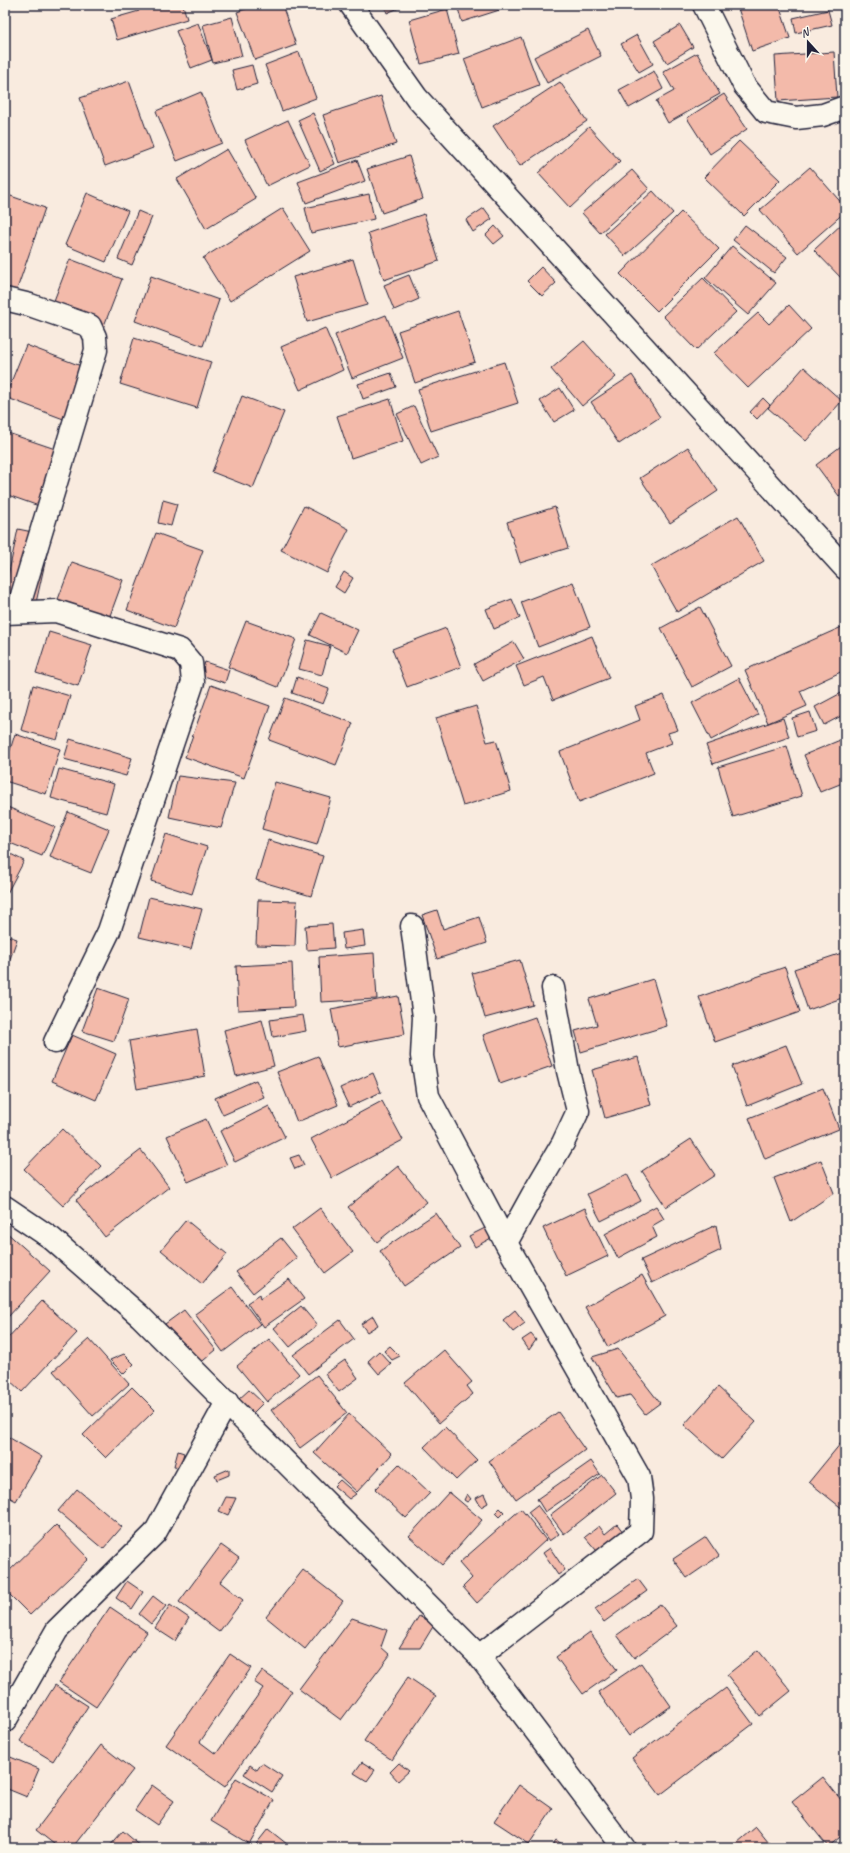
<svg xmlns="http://www.w3.org/2000/svg" width="850" height="1853" font-family="Caveat,sans-serif">
<style>
.building{fill:#f3baaa;stroke:#22223b}
.lines{fill:none;stroke-linecap:round;stroke-linejoin:round}
.street-casing{stroke:#22223b;stroke-width:25}
.street{stroke:#fbf7ec;stroke-width:22}
</style>
<rect width="100%" height="100%" fill="#f9ebdf"/>
<filter id="ink" filterUnits="userSpaceOnUse"><feTurbulence type="fractalNoise" baseFrequency=".025" numOctaves="2"/><feDisplacementMap in="SourceGraphic" scale="8" xChannelSelector="R" yChannelSelector="G"/><feConvolveMatrix kernelMatrix="1 2 1 2 8 2 1 2 1" color-interpolation-filters="sRGB"/></filter>
<g filter="url(#ink)">
<!-- building -->
<path class="building" d="M137,5H183L187,19L117,40L111,19L139,11Z
M257,5H282L296,45L255,60L237,12Z
M384,5H406L387,13Z
M457,5H515L462,22Z
M737,5H779L790,38L752,51Z
M447,9L459,54L421,64L409,20Z
M828,10L832,25L796,33L793,18Z
M232,17L242,56L213,63L203,25Z
M198,23L212,60L191,68L176,31Z
M680,25L693,47L667,63L654,41Z
M588,30L601,56L547,83L534,57Z
M637,35L653,64L639,72L621,44Z
M521,37L539,85L482,107L464,59Z
M299,52L316,98L282,111L265,65Z
M834,52L837,97L778,101L775,56Z
M697,53L720,94L668,123L656,101L674,91L663,72Z
M252,65L257,84L237,90L232,70Z
M654,71L663,89L629,108L619,90Z
M129,81L153,148L105,166L80,98Z
M560,82L587,121L520,166L493,126Z
M201,92L222,143L177,161L156,111Z
M724,94L747,129L710,154L687,118Z
M381,96L396,144L339,163L323,115Z
M313,113L335,164L320,171L298,120Z
M288,120L310,165L267,186L245,140Z
M589,127L620,161L570,208L538,173Z
M739,141L780,180L744,216L704,177Z
M227,149L256,199L206,229L177,179Z
M409,156L423,199L382,213L367,169Z
M357,160L365,181L306,203L298,182Z
M810,167L845,207V212L798,253L760,210Z
M632,170L649,189L600,233L582,213Z
M653,191L673,213L625,256L605,234Z
M87,193L128,211L106,262L65,245Z
M5,194L45,208L15,295L5,292Z
M369,194L374,219L311,233L305,208Z
M283,208L310,251L230,301L203,258Z
M484,208L492,219L473,232L466,220Z
M138,211L152,217L132,265L118,259Z
M681,212L719,249L657,311L620,274Z
M424,214L439,261L384,280L368,233Z
M845,221V280L844,281L814,250Z
M745,225L787,257L774,273L733,240Z
M495,226L504,236L494,244L486,235Z
M732,246L776,283L748,315L705,278Z
M70,259L122,279L102,331L50,311Z
M353,259L367,305L307,322L293,277Z
M541,267L556,283L542,296L527,281Z
M409,275L419,299L394,310L384,285Z
M151,276L219,300L203,346L135,321Z
M703,278L736,312L696,350L663,316Z
M789,305L811,329L748,388L714,353L758,313L769,324Z
M458,311L475,362L415,383L398,331Z
M386,315L403,358L352,378L335,335Z
M325,328L343,370L300,390L281,347Z
M134,338L211,362L197,408L120,384Z
M584,341L616,377L582,406L551,369Z
M26,345L102,374L82,426L5,397Z
M504,362L518,403L431,431L418,389Z
M804,367L842,401L806,441L768,408Z
M391,373L396,387L363,399L358,384Z
M632,375L660,417L619,444L591,402Z
M560,388L574,410L554,422L540,401Z
M242,396L284,412L253,488L212,472Z
M763,398L770,405L757,419L750,412Z
M390,399L403,441L351,458L337,416Z
M414,406L438,457L421,465L397,414Z
M5,432L70,454L50,510L5,494Z
M845,443V491L839,496L816,465Z
M688,447L718,491L670,523L640,478Z
M163,500L177,504L171,526L158,523Z
M304,506L349,529L327,573L281,550Z
M555,507L568,548L520,563L507,522Z
M738,516L764,561L677,612L651,566Z
M18,529L51,536L35,607L5,601V590Z
M156,533L203,550L174,628L127,610Z
M72,562L123,580L108,621L57,602Z
M344,572L353,578L344,593L335,587Z
M573,582L590,627L538,647L521,602Z
M512,599L520,618L494,629L486,609Z
M700,607L731,666L692,687L661,628Z
M321,613L358,630L347,653L310,635Z
M246,621L296,639L278,687L228,667Z
M844,626L845,670L800,691L807,706L768,723L745,670Z
M446,628L461,667L407,687L392,649Z
M49,632L92,645L78,686L36,673Z
M592,636L609,678L553,700L544,677L524,685L516,666Z
M307,640L330,646L322,675L299,669Z
M514,642L524,659L483,681L474,664Z
M205,662L229,670L225,683L201,675Z
M297,677L329,689L323,704L292,693Z
M739,678L758,715L711,740L692,703Z
M33,685L70,696L57,740L21,730Z
M211,685L270,706L244,778L185,757Z
M845,691V714L824,725L815,707Z
M664,695L678,730L668,733L672,743L646,753L654,773L579,802L560,752L640,720L635,706Z
M285,698L353,723L336,765L269,740Z
M476,706L487,742L496,740L511,791L463,806L436,718Z
M810,712L816,731L797,737L792,718Z
M783,718L789,737L713,764L706,745Z
M15,734L60,749L46,794L5,781V766Z
M845,738V782L820,792L804,755Z
M70,739L132,758L126,776L64,759Z
M787,746L802,796L733,817L718,767Z
M59,769L114,784L106,813L51,798Z
M178,776L235,783L221,828L169,817Z
M275,782L331,798L317,845L262,829Z
M5,806L55,827L42,856L5,841Z
M68,812L109,829L91,873L50,857Z
M166,834L207,847L192,894L151,881Z
M268,840L323,856L311,896L256,880Z
M5,851L24,861L5,897Z
M149,897L202,909L191,949L139,937Z
M258,900L297,901L295,946L256,945Z
M437,910L443,929L479,917L487,943L437,959L422,915Z
M332,924L334,948L307,950L305,926Z
M363,930L365,946L344,949L342,933Z
M5,935L17,939L9,962L5,960Z
M374,953L377,999L321,1002L319,957Z
M842,953L845,962V997L808,1010L794,969Z
M520,960L533,1005L485,1018L472,973Z
M292,963L294,1007L238,1010L236,966Z
M785,967L800,1012L715,1042L699,997Z
M653,979L667,1026L581,1052L575,1031L597,1025L589,999Z
M98,988L129,999L114,1041L82,1031Z
M398,996L405,1034L338,1047L331,1009Z
M303,1015L306,1031L273,1037L270,1020Z
M535,1017L552,1066L500,1084L483,1035Z
M262,1020L274,1066L236,1076L224,1030Z
M197,1029L205,1076L137,1089L129,1041Z
M72,1035L116,1054L96,1100L52,1081Z
M786,1045L802,1084L747,1106L732,1066Z
M318,1056L338,1105L297,1122L277,1072Z
M638,1057L651,1105L605,1118L592,1070Z
M373,1073L381,1092L349,1107L340,1088Z
M256,1080L264,1097L223,1115L215,1098Z
M823,1088L839,1129L765,1159L749,1118Z
M382,1101L403,1140L332,1178L311,1139Z
M269,1106L285,1137L235,1162L220,1131Z
M206,1119L227,1165L188,1182L167,1136Z
M62,1129L101,1166L63,1206L24,1169Z
M691,1139L715,1175L666,1207L642,1171Z
M141,1150L169,1187L105,1237L76,1200Z
M299,1155L304,1165L295,1169L290,1158Z
M821,1160L834,1193L791,1222L774,1178Z
M398,1166L427,1202L377,1242L348,1207Z
M627,1174L641,1201L601,1221L587,1194Z
M656,1206L664,1219L652,1226L657,1237L618,1258L605,1234Z
M320,1208L353,1252L325,1273L292,1229Z
M585,1208L608,1256L566,1276L543,1228Z
M436,1213L460,1248L404,1286L380,1251Z
M186,1220L227,1254L202,1284L161,1250Z
M716,1225L721,1250L652,1283L641,1260Z
M487,1227L493,1237L475,1247L469,1236Z
M5,1231L50,1271L8,1317L5,1315Z
M281,1238L297,1258L253,1293L236,1272Z
M642,1275L665,1316L608,1347L585,1307Z
M289,1279L304,1299L264,1327L247,1303L259,1295L260,1299Z
M232,1287L260,1324L223,1352L195,1314Z
M42,1301L77,1333L22,1392L5,1376V1341Z
M301,1306L317,1325L290,1347L274,1328Z
M184,1310L216,1350L198,1365L165,1324Z
M515,1310L525,1323L513,1332L503,1320Z
M373,1316L378,1325L367,1332L361,1324Z
M340,1320L354,1339L308,1374L293,1355Z
M531,1334L536,1340L529,1350L522,1340Z
M89,1339L129,1384L93,1416L53,1371Z
M269,1339L299,1374L267,1402L237,1366Z
M390,1346L400,1356L392,1360L384,1351Z
M618,1349L660,1403L645,1414L630,1395L617,1398L592,1357Z
M444,1350L472,1382L467,1386L473,1394L439,1423L405,1383Z
M379,1351L391,1364L379,1374L368,1361Z
M124,1354L134,1364L124,1374L110,1360Z
M345,1360L358,1378L339,1392L325,1374Z
M317,1375L347,1413L300,1448L271,1410Z
M132,1387L155,1410L106,1458L83,1435Z
M718,1387L756,1422L722,1459L684,1425Z
M249,1390L263,1403L253,1413L239,1399Z
M558,1412L585,1450L516,1499L489,1461Z
M349,1414L392,1454L357,1492L314,1453Z
M445,1427L477,1460L456,1480L424,1447Z
M5,1435L42,1457L16,1501L5,1495Z
M841,1443L845,1446L844,1510L809,1482Z
M178,1451L184,1453L180,1467L174,1466Z
M591,1461L600,1474L545,1512L537,1499Z
M399,1464L430,1493L406,1518L375,1489Z
M229,1469V1475L217,1480L215,1475Z
M602,1475L616,1493L564,1534L550,1515Z
M340,1480L356,1494L349,1499L334,1486Z
M77,1489L122,1527L103,1549L58,1511Z
M449,1492L482,1520L442,1565L409,1536Z
M467,1494L471,1499L467,1502L464,1500Z
M484,1494L488,1503L481,1507L476,1498Z
M226,1497L236,1498L228,1515L219,1511Z
M537,1505L559,1534L549,1541L528,1512Z
M500,1508L504,1512L499,1517L495,1513Z
M521,1509L546,1540L477,1603L463,1587L472,1578L459,1563Z
M617,1524L627,1537L602,1557L585,1537L599,1526L605,1534Z
M56,1525L89,1559L30,1615L5,1590V1575Z
M706,1537L719,1556L687,1578L673,1559Z
M221,1545L239,1558L220,1582L243,1600L219,1632L179,1602Z
M550,1548L565,1570L558,1575L543,1553Z
M303,1570L343,1601L305,1649L266,1617Z
M638,1579L647,1591L604,1622L595,1609Z
M127,1581L143,1592L132,1609L116,1598Z
M153,1596L166,1606L151,1624L139,1614Z
M660,1604L677,1626L634,1658L617,1635Z
M170,1605L189,1618L175,1641L155,1628Z
M110,1607L147,1632L96,1707L59,1682Z
M419,1616L434,1625L420,1648H399Z
M352,1618L387,1630L381,1647L390,1655L341,1720L299,1689Z
M590,1632L617,1670L583,1694L556,1657Z
M758,1650L791,1691L760,1716L727,1675Z
M230,1654L251,1668L200,1742L216,1754L263,1688L254,1682L262,1671L292,1691L225,1787L166,1745Z
M641,1663L671,1706L629,1736L598,1692Z
M408,1677L436,1696L392,1760L364,1741Z
M55,1685L88,1706L53,1761L20,1741Z
M726,1688L753,1724L660,1795L632,1758Z
M101,1745L133,1770L72,1848H59L36,1830Z
M8,1756L39,1769L27,1797L5,1788V1762Z
M362,1762L375,1770L367,1781L354,1773Z
M262,1763L282,1776L272,1792L244,1774L250,1765L257,1770Z
M399,1763L409,1771L398,1781L390,1772Z
M823,1777L845,1805V1833L828,1847L792,1802Z
M236,1778L274,1800L249,1844L211,1821Z
M152,1785L174,1801L157,1825L135,1810Z
M519,1785L553,1809L529,1844L494,1821Z
M756,1827L773,1848H731Z
M268,1829L292,1848H253Z
M123,1831L143,1848H108Z
M556,1840L568,1848H550Z
M373,1843L380,1848H370Z"/>
<g class="lines">
<defs>
<path id="street" d="M351,5L417,98L845,568
M704,5L744,85L766,112L796,118L823,115L845,107
M5,299L30,305L90,326L95,337L96,350L17,612
M5,613L56,611L180,650L191,663L193,682L109,931L55,1042
M412,926L424,1017L422,1056L428,1096L506,1243L639,1477L642,1499L641,1531L479,1656
M5,1207L51,1238L140,1316L479,1656L624,1848
M506,1243L533,1194L563,1143L578,1111L568,1071L553,988
M5,1721L57,1630L155,1533L227,1402"/>
</defs>
<!-- street casing -->
<use href="#street" class="street-casing"/>
<!-- street -->
<use href="#street" class="street"/>
</g>
</g>
<!-- margin -->
<rect width="850" height="1853" fill="none" stroke="#fbf7ec" stroke-width="20"/>
<rect x="10" y="10" width="830" height="1833" fill="none" stroke="#22223b" stroke-width="1.5" filter="url(#ink)"/>
<!-- north arrow -->
<g transform="translate(808 42) rotate(339)" stroke="#fbf7ec" stroke-width="3" paint-order="stroke">
<path d="M0-3L7 15L0 10L-7 15Z" fill="#22223b"/>
<text y="-6" font-size="11" font-weight="bold" text-anchor="middle" fill="#22223b">N</text>
</g>
</svg>
